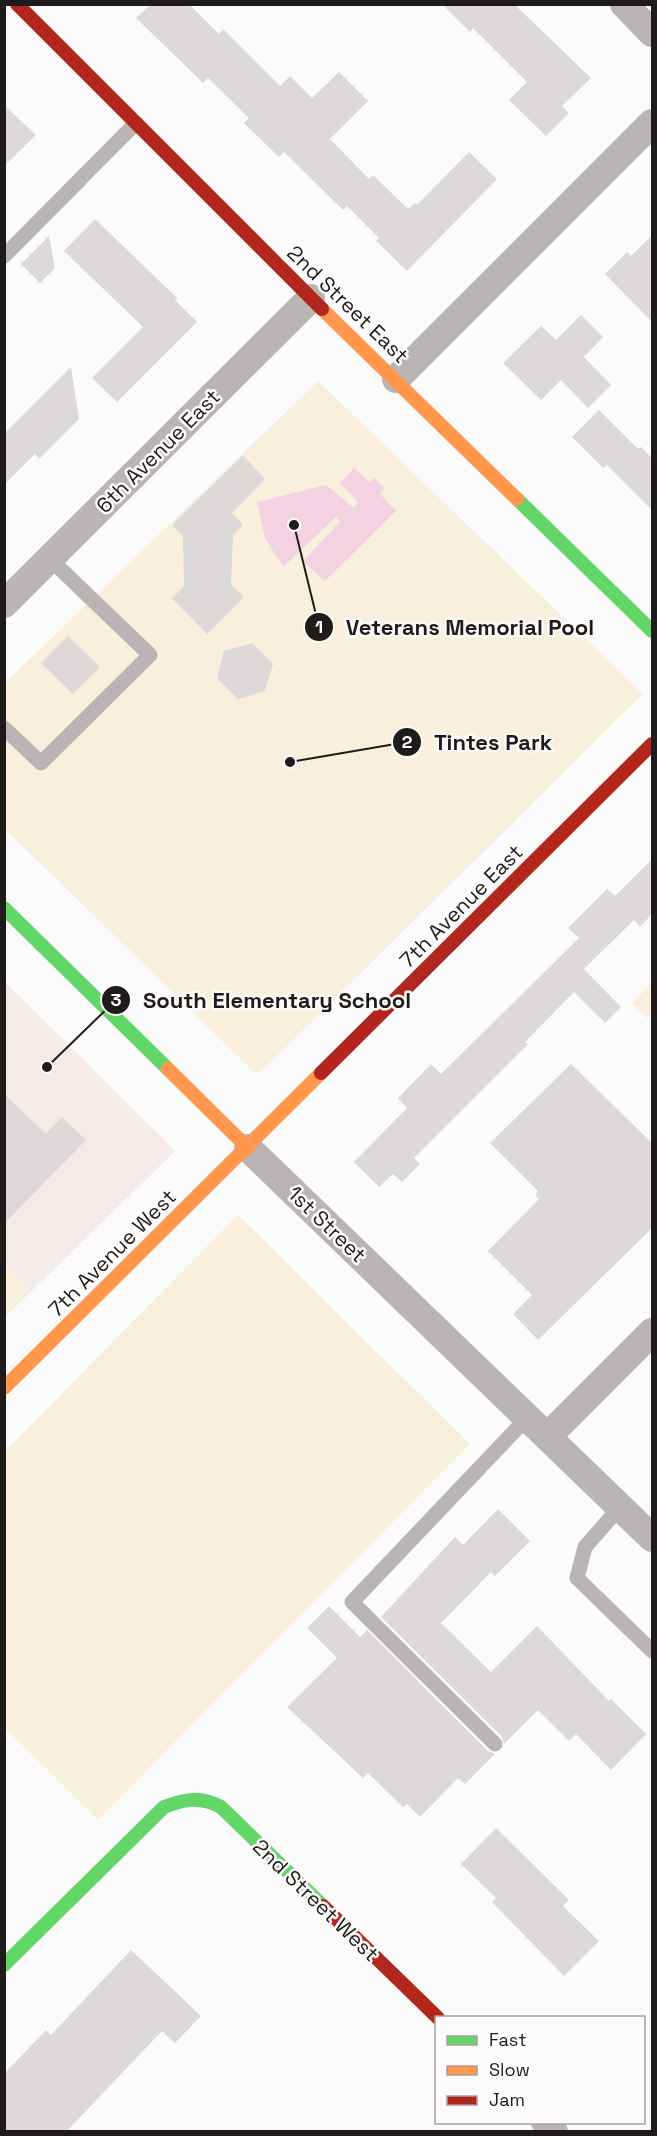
<svg xmlns="http://www.w3.org/2000/svg" width="657" height="2136" font-family="'Space Grotesk',sans-serif">
<style>
.built{fill:#f4eae8}
.green{fill:#f9efdd}
.water{fill:#f3d2e2}
.building{fill:#dcd9d8}
.lines{fill:none;stroke-linecap:round;stroke-linejoin:round}
.lane{stroke:#bbb4b4;stroke-width:15}
.street{stroke:#bbb4b4;stroke-width:28}
.fast{stroke:#63d668;stroke-width:14}
.slow{stroke:#ff974d;stroke-width:14}
.jam{stroke:#b3261e;stroke-width:14}
.labels{text-anchor:middle;dominant-baseline:central;stroke-width:5;stroke-linejoin:round;paint-order:stroke}
.street-label{font-size:21px;fill:#1f1b1a;stroke:#fdfbfa}
.leader{fill:none;stroke:#1f1b1a;stroke-width:2}
.callout-dot{fill:#1f1b1a;stroke:#fdfbfa;stroke-width:2}
.mark-label{font-size:18px;text-anchor:middle;font-weight:bold;fill:#fff}
.callout-label{font-size:22px;text-anchor:middle;font-weight:bold;fill:#1f1b1a;stroke:#fdfbfa;stroke-width:5;stroke-linejoin:round;paint-order:stroke}
</style>
<rect width="100%" height="100%" fill="#fcfbfb"/>
<!-- built -->
<path class="built" d="M5,982L175,1151L5,1317Z"/>
<!-- green -->
<path class="green" d="M318,381L643,694L261,1072H254L5,829V683Z
M652,982V1013L647,1018L632,1003Z
M238,1215L470,1444L98,1820L5,1728V1451Z
M4,1262L31,1288L5,1316H4Z"/>
<!-- water -->
<path class="water" d="M354,468L370,483L374,478L385,488L380,494L396,511L325,581L303,561L340,522L337,516L283,567L265,538L257,502L326,485L354,508L358,502L340,483Z"/>
<!-- building -->
<path class="building" d="M151,4H189L219,34L223,29L280,86L290,76L312,98L339,72L368,101L330,139L369,179L373,175L408,209L415,203L417,205L469,152L497,179L407,271L376,241L379,238L347,206L343,210L284,152L279,157L244,123L249,118L208,78L203,83L136,18Z
M442,4H514L591,78L562,106L569,113L546,136L509,100L527,82L473,28L470,32Z
M4,105L36,135L4,166Z
M95,219L177,298L175,300L197,322L117,402L92,378L143,327L64,251Z
M652,235V322L605,274L627,252L631,256Z
M49,236L55,268L40,283L21,264Z
M581,315L603,337L584,357L611,385L588,408L561,380L541,400L503,363L541,326L556,340Z
M71,367L79,419L39,459L35,454L4,485V434Z
M599,410L638,449L641,447L652,458V510L607,465L603,468L572,437Z
M243,455L265,479L232,513L243,525L233,535L231,585L244,597L207,634L172,598L184,586L183,536L172,525Z
M68,636L100,667L73,694L41,663Z
M252,643L273,664L265,691L238,699L217,678L224,651Z
M652,859V914L640,927L634,920L584,969L621,1007L605,1023L574,992L525,1042L528,1044L414,1158L420,1164L402,1182L393,1174L379,1187L354,1162L407,1108L398,1098L431,1064L441,1074L579,938L568,928L607,889L615,896Z
M571,1064L652,1143V1228L538,1340L513,1314L532,1295L488,1251L539,1199L535,1195L538,1191L490,1143Z
M4,1094L46,1134L62,1117L86,1140L4,1224Z
M498,1509L530,1541L495,1576L491,1572L441,1623L491,1672L537,1626L609,1701L611,1699L646,1734L611,1770L576,1734L569,1741L538,1710L504,1744L502,1737L381,1617L455,1537L463,1545Z
M329,1606L360,1637L367,1630L488,1751L495,1754L465,1784L458,1778L420,1817L407,1804L403,1807L368,1773L363,1778L287,1707L337,1658L307,1628Z
M496,1828L569,1900L563,1906L599,1941L564,1976L492,1902L496,1898L461,1864Z
M131,1950L201,2016L175,2043L162,2031L66,2132H4V2074L46,2030L51,2035Z"/>
<g class="lines">
<!-- lane -->
<path class="lane" d="M4,256L136,123
M4,728L41,763L150,655L50,559
M620,1507L585,1547L577,1578L652,1651
M495,1744L352,1602L527,1418"/>
<!-- street -->
<path class="street" d="M624,4L652,33
M396,379L652,123
M4,604L311,298
M248,1148L652,1538
M547,1437L652,1332
M545,2122L554,2132"/>
<!-- fast -->
<path class="fast" d="M517,499L652,631
M4,908L168,1069
M4,1965L164,1807C185,1799 200,1796 221,1807L323,1906"/>
<!-- slow -->
<path class="slow" d="M322,309L517,499
M168,1069L248,1148
M4,1388L321,1073"/>
<!-- jam -->
<path class="jam" d="M17,4L322,309
M321,1073L652,744
M323,1906L438,2018"/>
</g>
<g class="labels">
<!-- street labels -->
<g class="street-label">
<text transform="translate(348 304) rotate(44)">2nd Street East</text>
<text transform="translate(158 451) rotate(-45)">6th Avenue East</text>
<text transform="translate(461 906) rotate(-45)">7th Avenue East</text>
<text transform="translate(327 1224) rotate(44)">1st Street</text>
<text transform="translate(112 1253) rotate(-45)">7th Avenue West</text>
<text transform="translate(316 1900) rotate(44)">2nd Street West</text>
</g>
</g>
<!-- callouts -->
<path class="leader" d="M294 525L319 627M290 762L407 742M47 1067L116 1000"/>
<g class="callout-dot">
<circle cx="294" cy="525" r="6"/>
<circle cx="290" cy="762" r="6"/>
<circle cx="47" cy="1067" r="6"/>
<circle cx="319" cy="627" r="15"/>
<circle cx="407" cy="742" r="15"/>
<circle cx="116" cy="1000" r="15"/>
</g>
<g class="mark-label">
<text x="319" y="633">1</text>
<text x="407" y="748">2</text>
<text x="116" y="1006">3</text>
</g>
<g class="callout-label">
<text x="470" y="635">Veterans Memorial Pool</text>
<text x="493" y="750">Tintes Park</text>
<text x="277" y="1008">South Elementary School</text>
</g>
<!-- border -->
<rect width="657" height="2136" fill="none" stroke="#1f1b1a" stroke-width="12"/>
<!-- legend -->
<rect x="435" y="2016" width="210" height="108" fill="#fdfbfa" stroke="#a4a1a0" stroke-width="1.5"/>
<rect x="447" y="2036" width="30" height="9" fill="#63d668" stroke="#a4a1a0" stroke-width="1.5"/>
<text x="489" y="2046" font-size="18" fill="#1f1b1a">Fast</text>
<rect x="447" y="2066" width="30" height="9" fill="#ff974d" stroke="#a4a1a0" stroke-width="1.5"/>
<text x="489" y="2076" font-size="18" fill="#1f1b1a">Slow</text>
<rect x="447" y="2096" width="30" height="9" fill="#b3261e" stroke="#a4a1a0" stroke-width="1.5"/>
<text x="489" y="2106" font-size="18" fill="#1f1b1a">Jam</text>
</svg>
